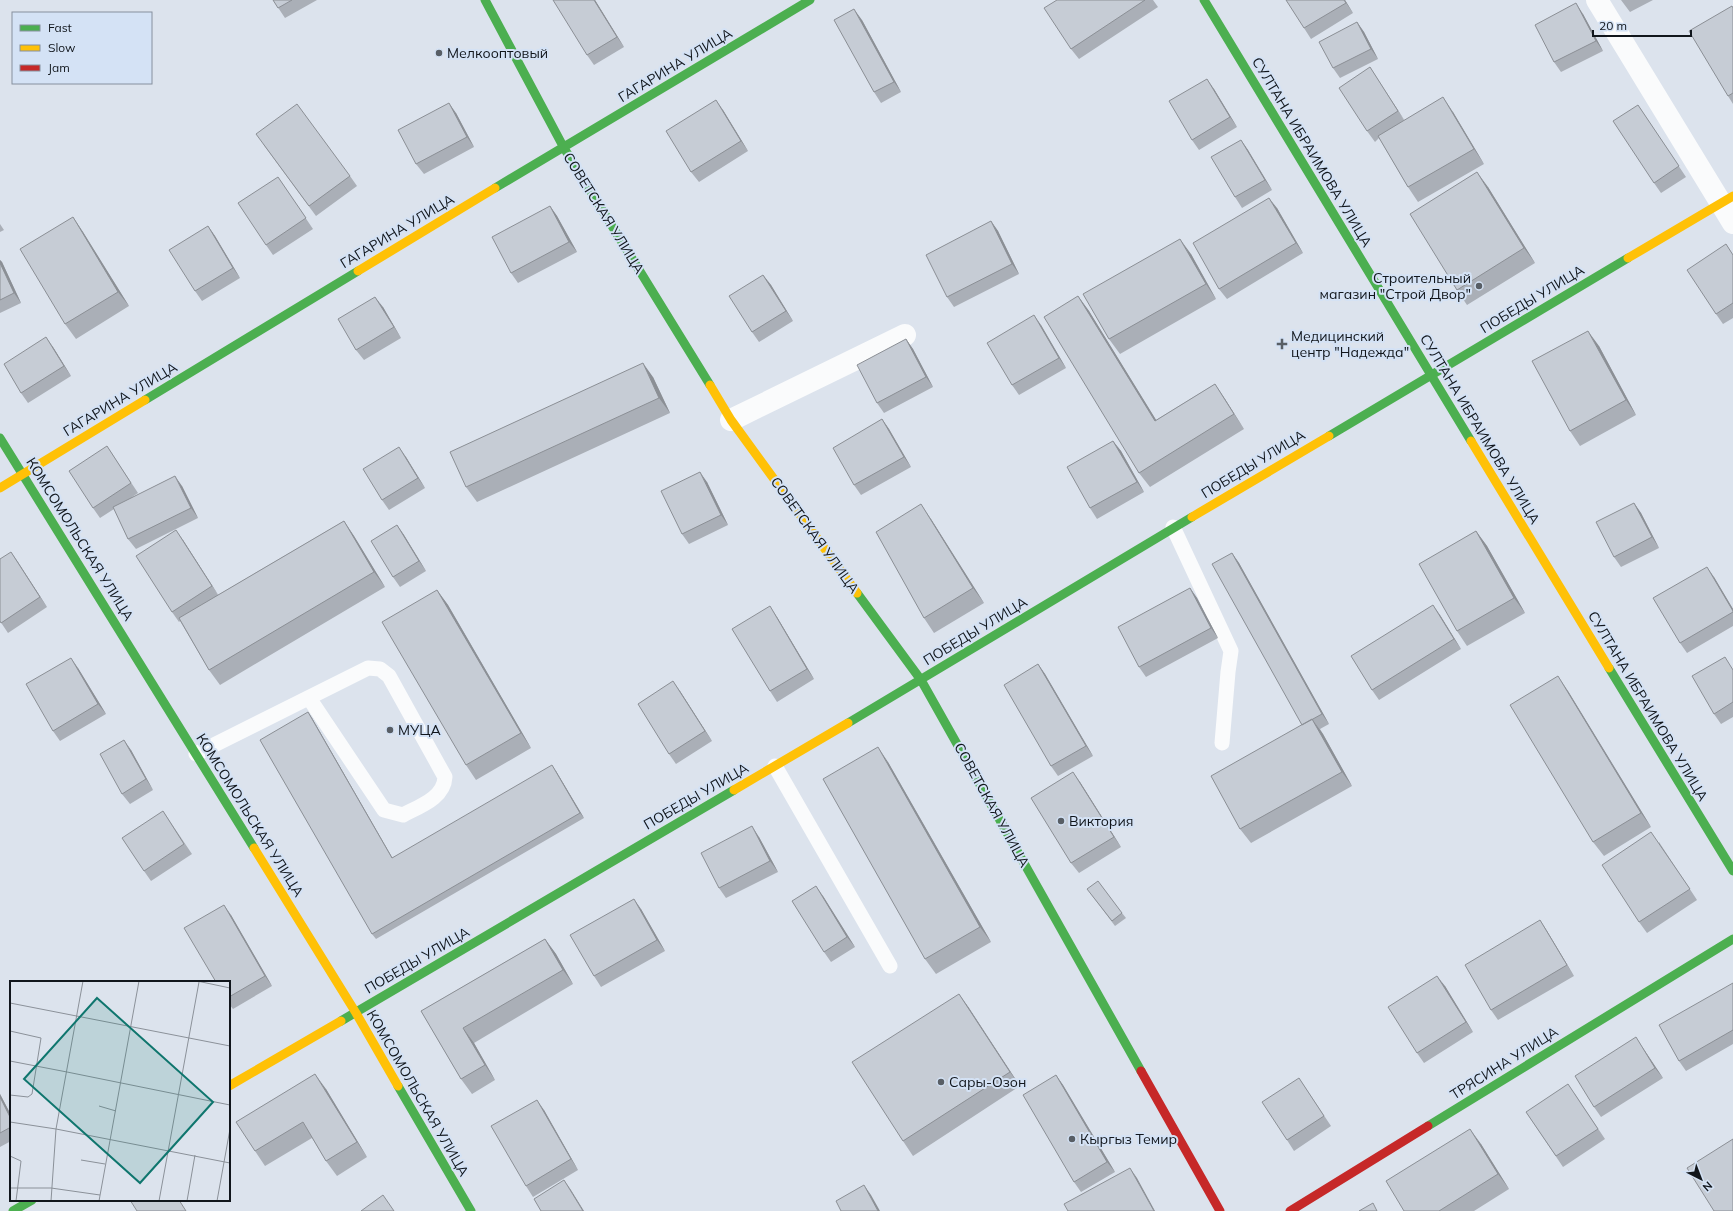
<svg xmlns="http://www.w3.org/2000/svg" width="1733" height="1211" font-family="Mulish,sans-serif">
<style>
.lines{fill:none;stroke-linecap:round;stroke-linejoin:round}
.lane{stroke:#fafbfc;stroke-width:15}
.street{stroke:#fafbfc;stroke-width:22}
.fast{stroke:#4caf50;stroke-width:9}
.slow{stroke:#ffc107;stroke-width:9}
.jam{stroke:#c62828;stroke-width:9}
.wall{fill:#aaafb7}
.shaded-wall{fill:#8b8f95}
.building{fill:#c6ccd5;stroke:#8b8f95}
.poi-dot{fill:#585e65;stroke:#d4e2f5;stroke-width:1.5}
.labels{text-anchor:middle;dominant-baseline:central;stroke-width:4;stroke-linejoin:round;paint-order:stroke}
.poi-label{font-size:14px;fill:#11161c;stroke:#d4e2f5;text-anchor:start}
.street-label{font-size:14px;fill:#11161c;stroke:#d4e2f5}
.inset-road{fill:none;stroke:#8b9199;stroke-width:1}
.view{fill:#0f766e;fill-opacity:0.15;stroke:#0f766e;stroke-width:2}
.inset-edge{fill:none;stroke:#11161c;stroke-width:2}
</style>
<rect width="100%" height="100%" fill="#dce3ed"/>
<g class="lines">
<!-- lane -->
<path class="lane" d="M1173,527L1231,651L1228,672L1222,743
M196,754L368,668L380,669L389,676L445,777C444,798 420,806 403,815L384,810L309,698
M775,766L890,966"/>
<!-- street -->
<path class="street" d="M1597,0L1733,223
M731,420L905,335"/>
<!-- fast -->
<path class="fast" d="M485,0L564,148L710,385
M1204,0L1471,441
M495,188L810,0
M145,400L358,271
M1329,436L1628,258
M0,438L254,848
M857,593L921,680L1141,1071
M1609,668L1733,871
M848,723L1192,517
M341,1021L734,790
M398,1086L471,1211
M1428,1126L1733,939
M13,1211L32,1200"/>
<!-- slow -->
<path class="slow" d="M1628,258L1733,196
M358,271L495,188
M710,385L731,420L857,593
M1471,441L1609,668
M0,488L145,400
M1192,517L1329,436
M734,790L848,723
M254,848L356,1013L398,1086
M229,1086L341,1021"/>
<!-- jam -->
<path class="jam" d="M1141,1071L1220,1211
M1290,1211L1428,1126"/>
</g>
<!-- wall -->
<path class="wall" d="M273,0H317L285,18Z
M595,0L624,47L594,65L587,55Z
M1057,0H1153L1158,7L1079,59L1071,49Z
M1345,0L1353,13L1311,39L1304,28Z
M1621,0H1653L1630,12Z
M1733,8V104L1728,96Z
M1583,14L1603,51L1561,72L1554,62Z
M862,20L901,92L881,103L874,92Z
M1357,22L1364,32L1378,59L1340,78L1333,68Z
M1370,67L1404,120L1453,112L1484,164L1418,202L1408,187L1379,138L1375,142L1367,131Z
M1214,89L1237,127L1199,150L1192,140Z
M1638,105L1686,177L1661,193L1654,183Z
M723,110L748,151L699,182L691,172Z
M456,113L474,147L424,174L416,164Z
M1241,140L1248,150L1272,190L1242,208L1235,197Z
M263,144L350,176L357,186L316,216Z
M278,177L313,229L273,255L266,245Z
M1488,187L1535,263L1467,305L1457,290Z
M550,206L557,216L577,252L518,283L511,273Z
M1277,208L1303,253L1227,299L1219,289Z
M73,217L83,232L129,306L76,339L65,324Z
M991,221L998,231L1019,274L954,307L947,297Z
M0,224L4,230L0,232Z
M208,226L215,236L240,278L202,301L195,291Z
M1726,244L1733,255V318L1723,324L1716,314Z
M1191,254L1216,299L1120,354L1109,339Z
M0,260L2,262L21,303L0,313Z
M763,275L771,285L793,321L759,342L752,332Z
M1078,296L1089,311L1156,420L1215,384L1225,399L1244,429L1150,487L1139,473Z
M383,307L401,338L364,360L356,350Z
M1041,325L1066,368L1019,395L1012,385Z
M906,339L913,349L933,387L884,413L877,403Z
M1599,346L1636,415L1580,446L1570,431Z
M53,347L71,376L28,403L21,393Z
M653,377L670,413L477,502L466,487Z
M882,419L889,429L911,467L861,495L854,485Z
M1113,441L1121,451L1144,492L1097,519L1090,508Z
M107,446L138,493L132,497L182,486L198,518L136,549L128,539L114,509L100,518L93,508Z
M406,457L425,488L389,510L382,500Z
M707,482L728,525L689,544L682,534Z
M1634,503L1641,513L1659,548L1621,567L1614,557Z
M931,519L984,603L934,633L924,618Z
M344,521L354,536L385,587L220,685L209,670L180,621L179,622L172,612L183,540L218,595Z
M397,525L404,535L426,571L400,587L393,577Z
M1476,531L1487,546L1525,613L1467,646L1457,631Z
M11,552L47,607L8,633L0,621Z
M1232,553L1239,563L1329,724L1320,729L1323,734L1352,786L1251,843L1240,829L1302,725Z
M1714,577L1733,609V626L1687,653L1680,643Z
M1190,588L1197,598L1218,638L1146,677L1139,667Z
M437,590L448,605L531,748L476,780L466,765Z
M1440,615L1461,649L1379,700L1372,690Z
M777,617L814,679L777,702L770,691Z
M1038,664L1045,674L1093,756L1058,776L1051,766Z
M78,668L106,714L60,741L53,731Z
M1733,668V717L1721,724L1714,714Z
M680,691L712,741L676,764L669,754Z
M1568,691L1651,827L1604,856L1593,842Z
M308,712L312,718L392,858L556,771L584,818L376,939L372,934Z
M131,750L153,790L130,804L122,794Z
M888,762L991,942L936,974L925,959Z
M1080,782L1121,847L1079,873L1071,863Z
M163,811L192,854L151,881L144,871Z
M759,837L778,872L726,898L719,888Z
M1659,842L1697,900L1647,933L1639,922Z
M1091,894L1122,913L1126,918L1115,926Z
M823,896L855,947L831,962L824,952Z
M641,909L665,951L601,987L594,976Z
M231,915L272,986L233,1009L229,1004Z
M1540,920L1547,931L1574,976L1498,1020L1491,1010Z
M545,939L556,954L573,984L474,1043L495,1080L472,1094L461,1079L421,1011Z
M1733,983V1044L1686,1071L1679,1061Z
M1445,986L1473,1032L1424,1063L1417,1053Z
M959,994L969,1008L1020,1086L913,1156L903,1141Z
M1643,1048L1663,1078L1601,1117L1594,1107Z
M1056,1075L1063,1085L1115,1172L1081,1192L1074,1182Z
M1299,1078L1331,1126L1294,1151L1287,1140Z
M326,1089L367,1157L337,1176L326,1161L312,1138L265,1166L255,1151Z
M0,1094L11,1115V1141L0,1147Z
M1575,1094L1605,1139L1563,1167L1526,1112Z
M544,1110L578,1170L533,1197L526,1186Z
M1481,1144L1509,1189L1474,1211H1404Z"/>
<!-- shaded-wall -->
<path class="shaded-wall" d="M594,0H595L624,47L617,37Z
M1344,0H1345L1353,13Z
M1576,3L1583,14L1603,51L1596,41Z
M854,9L862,20L901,92L894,82Z
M1357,22L1364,32L1378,59L1371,49Z
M1370,67L1377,78L1405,121L1398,111Z
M1207,79L1214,89L1237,127L1230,117Z
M1443,97L1453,112L1484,164L1474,149Z
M716,100L723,110L748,151L741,141Z
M449,103L456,113L474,147L467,137Z
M1241,140L1248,150L1272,190L1265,180Z
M1477,172L1488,187L1535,263L1524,248Z
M1269,198L1277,208L1303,253L1296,243Z
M550,206L557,216L577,252L569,242Z
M73,217L83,232L129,306L118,292Z
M991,221L998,231L1019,274L1012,264Z
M208,226L215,236L240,278L233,268Z
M1180,239L1191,254L1216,299L1206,284Z
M0,260L2,262L21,303L14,293L0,263Z
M763,275L771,285L793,321L786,311Z
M1078,296L1089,311L1166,436L1155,421Z
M375,297L383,307L401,338L394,327Z
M1034,315L1041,325L1066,368L1059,358Z
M1588,331L1599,346L1636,415L1626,400Z
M46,337L53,347L71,376L64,366Z
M906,339L913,349L933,387L926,377Z
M643,363L653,377L670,413L659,398Z
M1215,384L1225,399L1244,429L1234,414Z
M882,419L889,429L911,467L904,457Z
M1113,441L1121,451L1144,492L1137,482Z
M399,447L406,457L425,488L418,478Z
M700,472L707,482L728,525L721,515Z
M175,476L182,486L198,518L191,508Z
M1634,503L1641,513L1659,548L1652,537Z
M921,504L931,519L984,603L973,588Z
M344,521L354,536L385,587L374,572Z
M397,525L404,535L426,571L419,561Z
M176,530L183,540L219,596L212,586Z
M1476,531L1487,546L1525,613L1514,598Z
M11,552L18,562L47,607L40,597Z
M1232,553L1239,563L1329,724L1322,714Z
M1707,567L1714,577L1733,609V611Z
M1190,588L1197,598L1218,638L1211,628Z
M437,590L448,605L531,748L521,733Z
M1433,605L1440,615L1461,649L1454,639Z
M770,606L777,617L814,679L807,669Z
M71,658L78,668L106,714L98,704Z
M1038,664L1045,674L1093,756L1086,746Z
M1558,676L1568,691L1651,827L1641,813Z
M673,681L680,691L712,741L705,731Z
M308,712L312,718L396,864L392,858Z
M1312,719L1323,734L1352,786L1342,772Z
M124,740L131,750L153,790L146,779Z
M878,747L888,762L991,942L980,927Z
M552,765L556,771L584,818L580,813Z
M1073,772L1080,782L1121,847L1114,837Z
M752,826L759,837L778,872L770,861Z
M816,886L823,896L855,947L847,937Z
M634,899L641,909L665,951L657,940Z
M224,905L231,915L272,986L265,976Z
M1540,920L1547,931L1574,976L1567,965Z
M545,939L556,954L573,984L563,970Z
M1437,976L1445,986L1473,1032L1466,1022Z
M959,994L969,1008L1020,1086L1010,1072Z
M463,1028L474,1043L495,1080L485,1065Z
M1636,1037L1643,1048L1663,1078L1655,1068Z
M315,1074L326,1089L367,1157L357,1142Z
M1056,1075L1063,1085L1115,1172L1107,1162Z
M0,1094L11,1115V1119L0,1097Z
M537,1100L544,1110L578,1170L571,1159Z
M1470,1129L1481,1144L1509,1189L1498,1174Z
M1130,1168L1137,1178L1155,1211H1154Z
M564,1180L571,1190L584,1211H583Z
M864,1185L871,1195L880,1211H878Z"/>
<!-- building -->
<path class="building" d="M273,0H292L278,8Z
M553,0H594L617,37L587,55Z
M1057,0H1145L1071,49L1044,8Z
M1286,0H1344L1346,3L1304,28Z
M1576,3L1596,41L1554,62L1535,25Z
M1732,6L1733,8V93L1728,96L1689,31Z
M854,9L894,82L874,92L834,20Z
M1357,22L1371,49L1333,68L1319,42Z
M1370,67L1398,111L1367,131L1339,88Z
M1207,79L1230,117L1192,140L1169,101Z
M1443,97L1474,149L1408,187L1378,136Z
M716,100L741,141L691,172L666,131Z
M449,103L467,137L416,164L398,130Z
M297,104L350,176L309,206L256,134Z
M1638,105L1679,166L1654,183L1613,121Z
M1241,140L1265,180L1235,197L1211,157Z
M1477,172L1524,248L1457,290L1410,214Z
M278,177L306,218L266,245L238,203Z
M1269,198L1296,243L1219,289L1193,243Z
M550,206L569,242L511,273L492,237Z
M73,217L118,292L65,324L20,249Z
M991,221L1012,264L947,297L926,255Z
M208,226L233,268L195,291L169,250Z
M1180,239L1206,284L1109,339L1083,294Z
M1726,244L1733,255V303L1716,314L1687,270Z
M0,263L14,293L0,300Z
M763,275L786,311L752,332L729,296Z
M1078,296L1155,421L1215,384L1234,414L1139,473L1044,317Z
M375,297L394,327L356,350L338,319Z
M1034,315L1059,358L1012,385L987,343Z
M1588,331L1626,400L1570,431L1532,361Z
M46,337L64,366L21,393L4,364Z
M906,339L926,377L877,403L857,365Z
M643,363L659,398L466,487L450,452Z
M882,419L904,457L854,485L833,448Z
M1113,441L1137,482L1090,508L1067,467Z
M107,446L131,483L93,508L69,471Z
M399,447L418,478L382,500L363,469Z
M700,472L721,515L682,534L661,491Z
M175,476L191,508L128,539L113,507Z
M1634,503L1652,537L1614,557L1596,522Z
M921,504L973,588L924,618L876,532Z
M344,521L374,572L209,670L179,618Z
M397,525L419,561L393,577L371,541Z
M176,530L212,586L172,612L136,556Z
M1476,531L1514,598L1457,631L1419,564Z
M11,552L40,597L1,623L0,621V559Z
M1232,553L1322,714L1302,725L1212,564Z
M1707,567L1733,611V612L1680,643L1653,598Z
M1190,588L1211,628L1139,667L1118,627Z
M437,590L521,733L466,765L382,622Z
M1433,605L1454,639L1372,690L1351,656Z
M770,606L807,669L770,691L732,629Z
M1725,657L1733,670V702L1714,714L1692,676Z
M71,658L98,704L53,731L26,684Z
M1038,664L1086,746L1051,766L1004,685Z
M1558,676L1641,813L1593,842L1510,705Z
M673,681L705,731L669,754L638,704Z
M308,712L392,858L552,765L580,813L372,934L260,740Z
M1312,719L1342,772L1240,829L1211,776Z
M124,740L146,779L122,794L100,754Z
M878,747L980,927L925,959L823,779Z
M1073,772L1114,837L1071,863L1031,798Z
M163,811L184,844L144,871L122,838Z
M752,826L770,861L719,888L701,853Z
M1651,832L1690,889L1639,922L1602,865Z
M1098,881L1122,913L1112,921L1087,889Z
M816,886L847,937L824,952L792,901Z
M634,899L657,940L594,976L570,935Z
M224,905L265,976L229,997V982H216L184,928Z
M1540,920L1567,965L1491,1010L1465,965Z
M545,939L563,970L463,1028L485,1065L461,1079L421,1011Z
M1437,976L1466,1022L1417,1053L1388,1007Z
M1733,983V1030L1679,1061L1659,1025Z
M959,994L1010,1072L903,1141L852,1062Z
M1636,1037L1655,1068L1594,1107L1575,1076Z
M315,1074L357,1142L326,1161L303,1122L255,1151L236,1122Z
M1056,1075L1107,1162L1074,1182L1023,1095Z
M1299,1078L1324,1116L1287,1140L1262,1102Z
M1568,1084L1598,1129L1556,1156L1526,1112Z
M0,1097L11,1119V1127L0,1133Z
M537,1100L571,1159L526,1186L491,1126Z
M1470,1129L1498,1174L1439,1211H1404L1386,1181Z
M1733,1139V1211H1714L1687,1168Z
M1130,1168L1154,1211H1068L1064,1204Z
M564,1180L583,1211H541L534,1199Z
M864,1185L878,1211H841L836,1201Z
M383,1195L394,1211H361Z
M130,1200H179L186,1211H137Z
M1373,1203L1377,1211H1359Z"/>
<!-- markers -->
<g class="poi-dot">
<circle cx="439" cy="53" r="4"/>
<circle cx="1479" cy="286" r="4"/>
<path d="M1280 338h4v4h4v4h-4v4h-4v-4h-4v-4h4z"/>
<circle cx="390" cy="730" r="4"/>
<circle cx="1061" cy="821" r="4"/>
<circle cx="941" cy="1082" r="4"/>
<circle cx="1072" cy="1139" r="4"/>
</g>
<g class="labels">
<!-- poi labels -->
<g class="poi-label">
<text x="447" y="53">Мелкооптовый</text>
<text x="1471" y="278" text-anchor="end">Строительный<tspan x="1471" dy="16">магазин "Строй Двор"</tspan></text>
<text x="1291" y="336">Медицинский<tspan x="1291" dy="16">центр "Надежда"</tspan></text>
<text x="398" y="730">МУЦА</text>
<text x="1069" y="821">Виктория</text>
<text x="949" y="1082">Сары-Озон</text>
<text x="1080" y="1139">Кыргыз Темир</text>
</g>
<!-- street labels -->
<g class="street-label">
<text transform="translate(675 65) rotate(-31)">ГАГАРИНА УЛИЦА</text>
<text transform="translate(1312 152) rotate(59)">СУЛТАНА ИБРАИМОВА УЛИЦА</text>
<text transform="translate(604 213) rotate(58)">СОВЕТСКАЯ УЛИЦА</text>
<text transform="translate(397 231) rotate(-31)">ГАГАРИНА УЛИЦА</text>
<text transform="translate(1532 299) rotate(-31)">ПОБЕДЫ УЛИЦА</text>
<text transform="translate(120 399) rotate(-31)">ГАГАРИНА УЛИЦА</text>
<text transform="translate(1480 429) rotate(59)">СУЛТАНА ИБРАИМОВА УЛИЦА</text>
<text transform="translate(1253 464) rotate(-31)">ПОБЕДЫ УЛИЦА</text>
<text transform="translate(815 535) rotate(54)">СОВЕТСКАЯ УЛИЦА</text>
<text transform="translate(80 539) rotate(58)">КОМСОМОЛЬСКАЯ УЛИЦА</text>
<text transform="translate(975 631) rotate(-31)">ПОБЕДЫ УЛИЦА</text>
<text transform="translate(1648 706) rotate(59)">СУЛТАНА ИБРАИМОВА УЛИЦА</text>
<text transform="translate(696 796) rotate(-30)">ПОБЕДЫ УЛИЦА</text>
<text transform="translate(992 805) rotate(61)">СОВЕТСКАЯ УЛИЦА</text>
<text transform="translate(250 815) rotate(58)">КОМСОМОЛЬСКАЯ УЛИЦА</text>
<text transform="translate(417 960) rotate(-30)">ПОБЕДЫ УЛИЦА</text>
<text transform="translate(1504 1063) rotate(-32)">ТРЯСИНА УЛИЦА</text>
<text transform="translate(418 1093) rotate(60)">КОМСОМОЛЬСКАЯ УЛИЦА</text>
</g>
</g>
<!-- overview -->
<g transform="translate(10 981)">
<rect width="220" height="220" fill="#dce3ed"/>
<path class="inset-road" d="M187,0L220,7M0,22L220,65M0,50L31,57L22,113L18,116L0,114M0,80L57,91M57,91L220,124M89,125L106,130M0,141L46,148M46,148L220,182M0,175L11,180L6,220M71,179L95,183M0,207H41L90,214M41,220L46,148L73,0M89,220L129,0M149,220L189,1M177,220L185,174M207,220L220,148"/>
<path class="view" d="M87,17L203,121L130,202L14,98Z"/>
<rect width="220" height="220" class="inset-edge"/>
</g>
<!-- legend -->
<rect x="12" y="12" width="140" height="72" fill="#d4e2f5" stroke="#86909e"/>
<rect x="20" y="25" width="20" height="6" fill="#4caf50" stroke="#86909e"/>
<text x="48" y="32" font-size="12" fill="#11161c">Fast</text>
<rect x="20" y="45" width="20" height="6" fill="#ffc107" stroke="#86909e"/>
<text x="48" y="52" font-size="12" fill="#11161c">Slow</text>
<rect x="20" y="65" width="20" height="6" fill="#c62828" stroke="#86909e"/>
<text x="48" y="72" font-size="12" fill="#11161c">Jam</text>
<!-- north arrow -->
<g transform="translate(1701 1179) rotate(138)" stroke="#d4e2f5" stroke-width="3" paint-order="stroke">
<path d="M0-3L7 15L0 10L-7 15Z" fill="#11161c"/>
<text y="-6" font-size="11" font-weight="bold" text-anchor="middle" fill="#11161c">N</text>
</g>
<!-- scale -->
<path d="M1593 30v6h98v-6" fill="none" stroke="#11161c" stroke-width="2"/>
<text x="1599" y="30" font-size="12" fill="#11161c" stroke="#d4e2f5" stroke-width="3" paint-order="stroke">20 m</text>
</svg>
